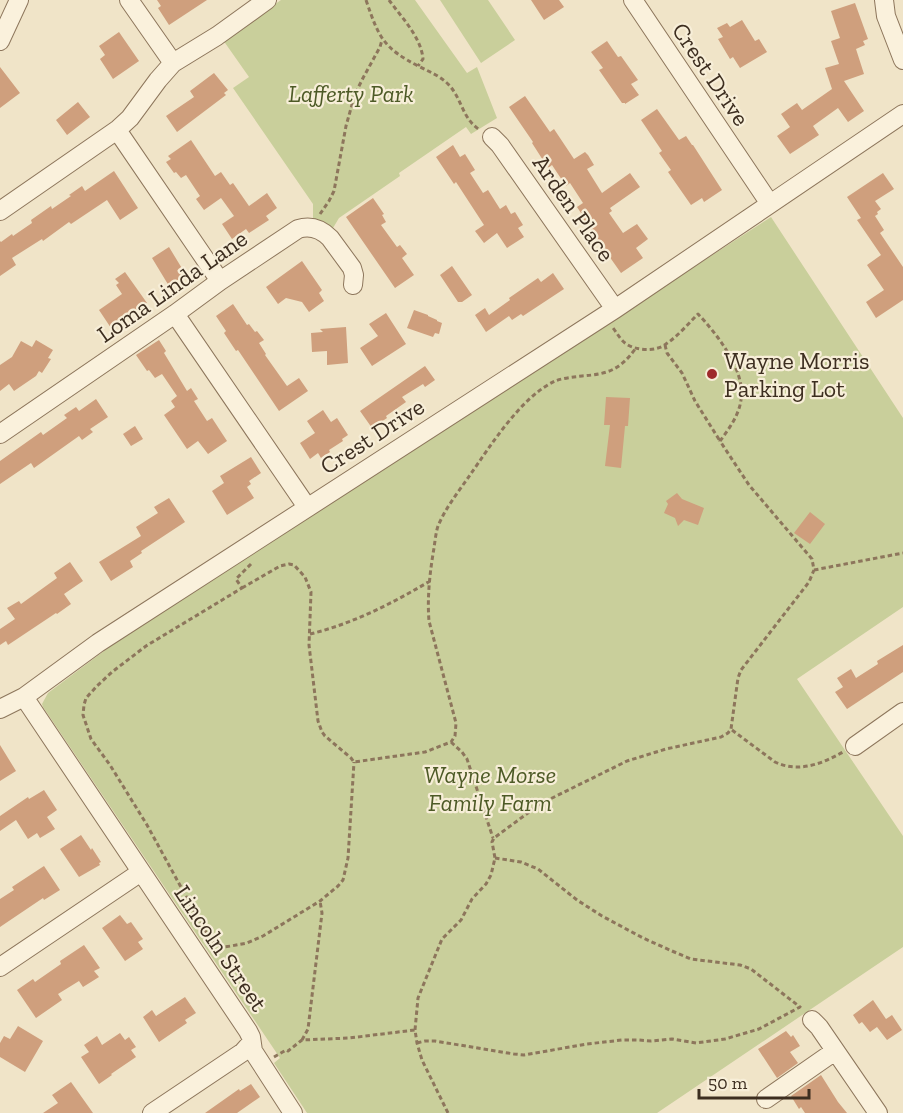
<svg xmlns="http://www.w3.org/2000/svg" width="903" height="1113" font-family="'Zilla Slab',serif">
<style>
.green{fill:#c9cf9b}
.building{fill:#cf9f7d}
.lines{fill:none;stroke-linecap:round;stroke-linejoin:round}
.minor-casing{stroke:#8d765c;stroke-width:20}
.path{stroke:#8d765c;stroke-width:3;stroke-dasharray:4.5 3;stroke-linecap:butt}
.minor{stroke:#faf1dc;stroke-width:18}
.poi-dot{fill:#9e2a2b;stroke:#f7eed8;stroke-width:2}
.labels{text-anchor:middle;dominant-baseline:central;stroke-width:4.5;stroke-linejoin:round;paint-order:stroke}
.street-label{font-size:24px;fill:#3d2e20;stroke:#f7eed8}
.park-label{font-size:24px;font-style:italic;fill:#4d5a26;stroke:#f7eed8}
.poi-label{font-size:24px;fill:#3d2e20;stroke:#f7eed8;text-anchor:start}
</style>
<rect width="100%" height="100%" fill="#f0e4c8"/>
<!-- green -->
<path class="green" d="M281,0H415L467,73L477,67L497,118L471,134L466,127L399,173L400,176L339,218L333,228L328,225L313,221V204L233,88L249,77L223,40Z
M440,0H488L515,40L481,63Z
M771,217L903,418V607L797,679L903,836V947L657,1113H307L274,1063L280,1058L43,707L42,704L48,693L116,642Z"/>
<!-- building -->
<path class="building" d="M157,0H207L169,25L158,8L161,6Z
M531,0H559L564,7L544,20Z
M855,3L868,39L863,41L865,45L856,49L864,74L844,81L864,111L848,122L838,108L813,126L819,135L790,154L777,136L790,127L781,114L797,103L802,110L832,89L825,68L839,64L831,41L840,38L831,11Z
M742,20L755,41L759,39L767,52L740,68L733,57L730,59L718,39L723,37L717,28L727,23L730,27Z
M119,32L139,61L113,79L100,59L105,55L99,46Z
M607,41L618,57L621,56L638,80L631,84L639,95L625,104V103H622L599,70L603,68L591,52Z
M0,67L20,93L0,108Z
M214,73L228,90L224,93L226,95L177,132L166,116L194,97L190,91Z
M525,96L550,132L554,129L574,159L585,152L588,155L594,165L587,169L602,193L630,173L640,187L610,208L612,211L609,213L623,233L637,224L648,239L636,248L643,258L621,273L580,215L581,213L577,207L583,203L570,183L566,186L552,165L548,168L532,143L533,142L509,107Z
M78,102L90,117L67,135L56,120Z
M657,109L679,140L686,136L692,145H693L722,190L704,202L702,198L691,205L668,172L671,170L659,153L662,151L641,120Z
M191,140L215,176L221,172L230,185L233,183L249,206L267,193L277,208L266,216L269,220L249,233L246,229L232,239L222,224L234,216L221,198L204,210L196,199L200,196L186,175L181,178L176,172L174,173L166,162L171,159L168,156Z
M453,145L460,157L465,154L475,170L470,173L483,193L488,190L500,209L506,205L511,214L515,212L523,225L518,228L524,237L507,248L497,233L484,243L475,231L484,225L456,182L454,184L436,157Z
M114,171L138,208L120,220L107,200L71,224L69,222L43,241L42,239L12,258L16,265L0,276V241L1,242L12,234L13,236L32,223L31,220L51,206L52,209L71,196L69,195L82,186L85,191Z
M883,173L894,189L875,201L881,209L877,212L878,214L875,216L884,230L880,233L903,267V300L876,318L866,302L884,290L867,265L881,255L857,220L861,218L847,197Z
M373,198L384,214L382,215L386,222L381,225L397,247L400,245L407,254L402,258L414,275L395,288L346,217Z
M169,247L186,275L169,286L152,258Z
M302,261L322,290L319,293L324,301L309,312L302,302L286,298L278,304L266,287Z
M452,266L472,295L462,302H458L440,275Z
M125,272L147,303L111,328L99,310L122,294L116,285L119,283L115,279Z
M553,273L564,289L523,316L521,314L512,320L509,316L486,332L475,315L485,308L489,315L510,300L509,298L538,278L541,282Z
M233,304L247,325L249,324L255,332L257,331L264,340L259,343L266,354L265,355L287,386L299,378L308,391L279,411L238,350L236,351L224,333L226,331L216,316Z
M414,310L428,315V316L437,320V321L442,323L439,334L435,333L433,337L407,328Z
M386,313L406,344L372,366L360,348L378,336L369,324Z
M346,327L348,363L327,365V351L312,352L311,333L323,332L320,329Z
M36,340L53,350L48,358L51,359L42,373L39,371L36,376L14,391L9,384L0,391V365L12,357L21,341L32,347Z
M159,340L166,351L164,353L187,391L191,388L198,399L194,401L207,421L212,418L227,441L208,454L198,441L187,449L164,415L175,407L171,401L177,396L162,374L155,378L149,370L147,371L136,355Z
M425,366L435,380L425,387L423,384L402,397L406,402L386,416L387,418L372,428L360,411Z
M606,397L630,398L628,426H625L621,468L605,466L610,425H604Z
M96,399L108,417L90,429L93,432L82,440L79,436L34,468L31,463L0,484V461L41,432L43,435L67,418L64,415L76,407L79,411Z
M323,410L331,422L337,418L348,435L342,439L343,441L329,450L330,452L321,458L318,453L310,459L300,443L315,433L307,421Z
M135,426L143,439L131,446L123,434Z
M251,457L261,473L249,481L251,484L247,487L254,498L227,515L212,491L224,483L220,476Z
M677,493L682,499L704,508L698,525L684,520L678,526L675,518L664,513L668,504L666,501Z
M169,498L185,522L141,551L142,553L130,561L133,567L111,581L99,562L141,536L136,527L158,513L154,507Z
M810,512L825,524L810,544L794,533Z
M70,562L83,581L64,594L71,604L57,614L56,613L8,645L6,641L0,645V629L15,619L7,608L19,601L21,604L57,578L54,573Z
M903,645V672L847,709L835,692L843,687L837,678L851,669L856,678L878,664L877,661Z
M0,745L16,771L0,781Z
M44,790L57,810L47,817L55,829L40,838L37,833L28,839L16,820L0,831V816L28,797L29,799Z
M81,835L91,850L92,848L101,862L99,863L100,865L79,877L60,849Z
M44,866L60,890L44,900L43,898L0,927V899L14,890L12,887Z
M120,915L127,924L131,922L143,939L138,942L143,949L125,961L102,928Z
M84,945L100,968L94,971L99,977L83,987L79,981L58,994L62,1000L36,1018L17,990L33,979L35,982L61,964L60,961Z
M185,997L196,1013L185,1020L187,1023L159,1042L143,1017L152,1010L156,1016Z
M873,1000L886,1019L892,1015L902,1030L887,1040L877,1027L870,1032L862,1022L859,1024L853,1015Z
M18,1026L43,1041L25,1072L0,1057V1043L4,1036L10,1039Z
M786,1031L791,1037L793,1035L800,1046L790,1052L798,1063L777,1078L758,1049Z
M120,1033L125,1040L129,1037L136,1047L131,1050L136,1057L111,1074L112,1075L99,1084L81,1057L89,1052L84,1045L97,1036L102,1045Z
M821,1075L838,1102L847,1113H805L801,1107L799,1109L791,1096Z
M71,1082L93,1113H43L58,1103L52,1095Z
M251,1084L260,1097L237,1113H205L239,1089L240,1091Z"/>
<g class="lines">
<defs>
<path id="minor" d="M129,0L173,63
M633,0L770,204
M884,0L886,16L903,60
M0,41L19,0
M117,130L220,281
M492,137L500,145L615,309
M0,211L117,130L130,118L158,80L173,63L217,36L267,0
M175,314L307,507
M0,434L175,314L220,281L298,229C311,225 321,229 330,238L352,268L354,275L353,285
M24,697L248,1031L251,1037L253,1051L293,1113
M0,709L24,697L98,643L615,309L903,114
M855,746L903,712
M0,967L141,872
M812,1020L819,1027L878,1113
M766,1099L835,1051
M152,1113L243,1052L251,1043"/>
</defs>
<!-- minor casing -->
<use href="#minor" class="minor-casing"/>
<!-- path -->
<path class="path" d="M366,0C379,38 383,48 420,67C430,72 440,76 448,84C462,98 462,119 480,130
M389,0C402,18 421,37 423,59L418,66
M320,214L329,201L334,191L346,126L355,94L363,78L380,47L382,40
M665,345L667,353L682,373L695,401L720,441
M251,564L236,579L242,588L146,646L112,672L97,686L86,698L84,705L83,715L91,739L110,765L147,825L205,931L215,944L223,947L231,946L247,943L263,936L320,901L338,886L343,880L348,858L354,762
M814,570L903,553
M242,588L280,566L289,564L294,565L305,577L311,592L309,645L318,721L322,732L325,736L351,758L354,762L425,752L451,742L455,736L456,723L429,621C427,597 430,571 434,548C435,541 436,532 438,526C446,507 459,491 470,475C491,445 521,397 555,381C563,378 573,377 582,376C608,374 620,370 636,348
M310,634C352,624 393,603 430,581
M732,730L775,762C798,773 822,764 843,752
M451,742L462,752L467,759L493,838
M495,858L521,862L538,869L577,900L602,916L643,938L672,951L691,959L740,965L751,969L800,1007
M302,1040L308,1029L322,913L320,901
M417,1043L425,1041H435L514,1054L524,1055L587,1044L622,1040H638L651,1041L672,1039L696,1043L725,1039L759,1029L800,1007L803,1010
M274,1057L286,1050L288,1051L302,1040L349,1038L415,1030
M448,1113L422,1060L417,1043L415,1030L418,998L442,939L461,920L472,899L486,884L491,875L495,858L492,842L494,838L540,804L627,761L666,749L721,737L728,733L731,729L738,678L741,670L809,582L814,570L812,559L749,485L720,441C729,429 739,415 741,400C746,371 717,334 698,314C688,324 678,336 666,344C656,352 635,351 625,343C620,339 617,333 613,328"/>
<!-- minor -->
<use href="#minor" class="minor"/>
</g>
<!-- markers -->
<circle class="poi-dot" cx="712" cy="374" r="6"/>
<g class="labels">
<!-- street labels -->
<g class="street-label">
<text transform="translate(711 74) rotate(56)">Crest Drive</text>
<text transform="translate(574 208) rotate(55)">Arden Place</text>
<text transform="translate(172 286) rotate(-35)">Loma Linda Lane</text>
<text transform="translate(372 436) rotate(-33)">Crest Drive</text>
<text transform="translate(221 948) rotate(56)">Lincoln Street</text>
</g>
<!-- park labels -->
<g class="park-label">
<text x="351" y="93">Lafferty Park</text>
<text x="490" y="774">Wayne Morse<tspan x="490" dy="28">Family Farm</tspan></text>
</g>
<!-- poi labels -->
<g class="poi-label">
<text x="724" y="360">Wayne Morris<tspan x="724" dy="28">Parking Lot</tspan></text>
</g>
</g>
<!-- scale -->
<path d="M699 1089v9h110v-9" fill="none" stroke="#3d2e20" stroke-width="3"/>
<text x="708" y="1089" font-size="18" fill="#3d2e20" stroke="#f7eed8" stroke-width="4.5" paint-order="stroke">50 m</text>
</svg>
